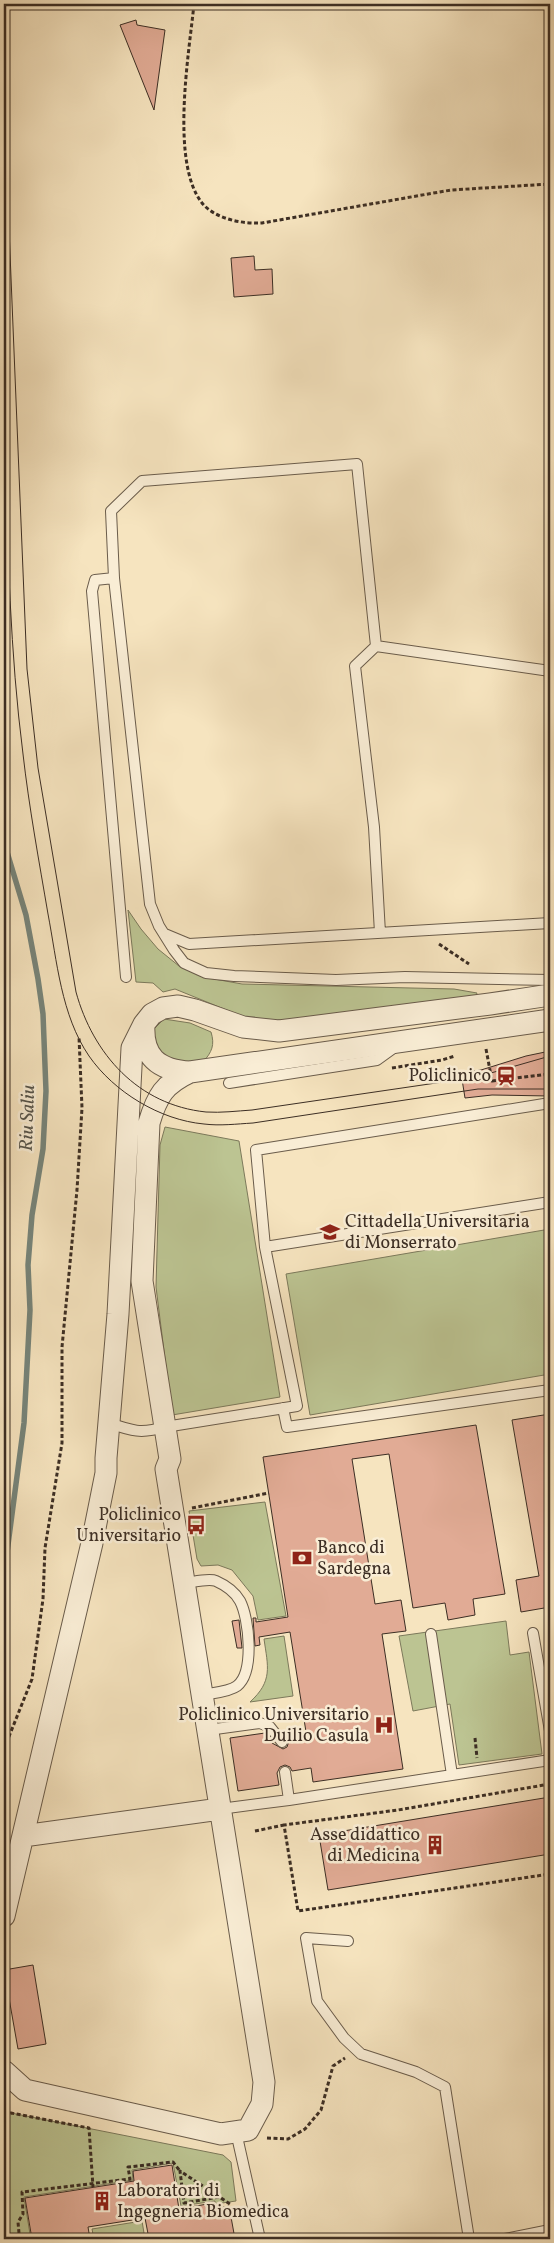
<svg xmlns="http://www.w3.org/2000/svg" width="554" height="2243" font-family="Vollkorn,serif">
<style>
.green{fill:#bcc492;stroke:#7c795b}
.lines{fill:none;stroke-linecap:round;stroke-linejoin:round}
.stream{stroke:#76847a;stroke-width:5.5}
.building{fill:#e1ab95;stroke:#3c2e24}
.service-casing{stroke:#6a5c4b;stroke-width:12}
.minor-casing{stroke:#6a5c4b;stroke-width:23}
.path{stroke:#3c2e24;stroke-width:3;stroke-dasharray:4 2.5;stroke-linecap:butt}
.service{stroke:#f9edd5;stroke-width:10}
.minor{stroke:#f9edd5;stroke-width:21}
.tram{stroke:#3c2e24;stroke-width:1}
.labels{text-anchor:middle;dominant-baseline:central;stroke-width:5;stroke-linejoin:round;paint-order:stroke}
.poi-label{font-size:18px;fill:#3c2e24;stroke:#f9edd5;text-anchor:end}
.water-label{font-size:19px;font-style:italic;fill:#545248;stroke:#f9edd5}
</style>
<rect width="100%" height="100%" fill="#f6e4bf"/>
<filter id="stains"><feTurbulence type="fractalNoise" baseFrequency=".004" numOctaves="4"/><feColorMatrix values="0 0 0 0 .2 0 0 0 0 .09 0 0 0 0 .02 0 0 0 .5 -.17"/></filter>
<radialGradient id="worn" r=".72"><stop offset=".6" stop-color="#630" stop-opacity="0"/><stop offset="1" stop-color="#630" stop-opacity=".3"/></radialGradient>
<!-- green -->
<path class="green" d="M128,910L141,929L158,949L179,966L203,977L242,984L454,989L477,993L472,1006L256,1022L175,989L163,992L153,983L136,982Z
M164,1019L190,1023L211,1032C215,1045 212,1052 203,1062L177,1065L155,1049L153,1030Z
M165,1127L239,1141L280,1397L172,1415L156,1287L160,1145Z
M550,1229V1374L310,1415L286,1274Z
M265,1502L286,1616L258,1620L253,1596L232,1570L218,1565L201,1566L197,1559L189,1511Z
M506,1621L510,1655L529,1652L542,1754L459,1765L450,1704L413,1711L399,1636Z
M284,1636L293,1696L250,1702C273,1681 268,1667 264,1639Z
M11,2113L223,2155L231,2162L236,2201L215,2204V2201L181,2206L173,2163L132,2170L133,2180L24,2197L30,2234L18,2236V2239H4V2115Z
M142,2221L145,2239H94L92,2229Z"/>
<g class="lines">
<!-- stream -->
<path class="stream" d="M4,842L26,915L38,979L43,1014L46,1091L43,1149L32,1215L28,1265L30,1310L24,1423L6,1560L4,1607"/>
</g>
<!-- building -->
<path class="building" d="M136,20L137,25L165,30L154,110L120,25Z
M254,256L255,270L272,269L273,294L234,297L231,258Z
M550,1051V1096L492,1095L465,1098L461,1073L481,1070L526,1056Z
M550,1414V1607L521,1612L516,1580L539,1576L512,1420Z
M476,1425L505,1594L473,1599L475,1615L448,1620L445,1603L413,1608L389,1454L352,1459L375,1604L401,1600L406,1631L382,1634L403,1769L313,1782L311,1768L292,1771L290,1767L285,1765L280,1767L277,1773L279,1785L238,1791L230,1738L265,1733L272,1743L283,1749L287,1747L289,1741L307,1738L290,1632L259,1637L260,1645L255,1646L253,1618H256V1622L288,1617L263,1457Z
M239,1620L242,1648H237L232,1621Z
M550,1797V1854L328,1890L319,1835Z
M33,1965L46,2044L18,2049L4,1970Z
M172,2165L179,2209L213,2203L214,2209L229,2206L235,2239H149L145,2218L88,2227L90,2239H32L25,2198L134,2181L133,2171Z"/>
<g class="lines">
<defs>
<path id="service" d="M114,578L111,511L142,481L357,464L376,646L550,671
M376,646L355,666L374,827L380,933
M165,934L189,944L550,923
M126,977L92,591L95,580L114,578L150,904L159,926L174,950L184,963L206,973L234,976L336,980L405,977L550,980
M229,1083L377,1060L395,1047
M265,1247L550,1202
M283,1408L287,1427L550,1390
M109,1423C132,1431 141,1434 165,1427L297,1406L265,1247L256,1150L550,1103
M186,1583C194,1582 209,1578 216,1581C225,1585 235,1592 240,1601C249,1618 255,1672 237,1686C229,1692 212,1693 203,1695
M533,1633L550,1731
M431,1634L452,1775
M208,1730L260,1723L270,1727L282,1742
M285,1772L289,1800
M220,1809L289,1800L550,1760
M348,1941L306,1938L317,2001L344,2038L361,2054L416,2072L445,2087L469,2239
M236,2132L260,2239
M505,2239L550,2230"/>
<path id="minor" d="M144,1024C142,1057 158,1070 190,1072
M23,1836L220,1809
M4,1916L92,1543L106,1473V1458L118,1314L132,1048L144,1024L152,1014L163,1008L178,1006L195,1010L243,1027L279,1031L490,1004L550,995
M4,2071L25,2090L221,2134L248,2130L262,2104L264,2082L166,1469L170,1459L142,1281L149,1123C157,1096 164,1084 190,1072L550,1020"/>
</defs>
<!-- service casing -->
<use href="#service" class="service-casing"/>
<!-- minor casing -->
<use href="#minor" class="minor-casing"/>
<!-- path -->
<path class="path" d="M194,4C189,54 170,162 202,203C215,219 242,224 262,223L451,190L550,184
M439,944L469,964
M486,1049L492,1081L549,1074L548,1072
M392,1068L442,1060L455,1056
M192,1508L269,1493
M475,1738L477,1758
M4,1749L32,1679L43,1599L45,1548L62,1443V1347L77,1190L82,1108L79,1037
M550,1784L398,1810L284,1825L298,1911L550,1874
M255,1831L284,1825
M4,2115L11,2113L89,2128L93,2187
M267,2138L288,2139L305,2129L321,2110L333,2066L345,2058
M219,2197L184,2203L180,2171L230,2204
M4,2208L5,2239
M19,2233L18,2222L23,2214L22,2192L130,2179L128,2167L173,2162L180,2171"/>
<!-- service -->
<use href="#service" class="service"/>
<!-- minor -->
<use href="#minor" class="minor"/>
<!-- tram -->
<path class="tram" d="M4,106L27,669L38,768L76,992C93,1054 138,1105 206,1112C221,1113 237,1111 252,1110L477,1077L550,1056
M4,447C8,549 10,653 23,754C29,807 39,861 48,914C57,961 61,1015 89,1056C114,1092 160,1120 204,1124C220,1126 236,1124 253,1123L478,1089H550"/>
</g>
<!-- icons -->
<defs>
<symbol id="station-bare" viewBox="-9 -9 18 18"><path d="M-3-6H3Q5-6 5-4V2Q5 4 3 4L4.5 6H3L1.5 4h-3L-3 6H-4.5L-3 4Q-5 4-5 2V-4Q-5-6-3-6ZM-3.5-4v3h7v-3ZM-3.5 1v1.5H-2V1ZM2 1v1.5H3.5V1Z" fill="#8f2418" stroke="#f9edd5" stroke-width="2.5" paint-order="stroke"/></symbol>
<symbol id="university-bare" viewBox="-9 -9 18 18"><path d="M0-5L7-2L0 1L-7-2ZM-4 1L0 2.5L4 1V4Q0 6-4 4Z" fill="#8f2418" stroke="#f9edd5" stroke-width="2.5" paint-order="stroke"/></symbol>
<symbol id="bus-bare" viewBox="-9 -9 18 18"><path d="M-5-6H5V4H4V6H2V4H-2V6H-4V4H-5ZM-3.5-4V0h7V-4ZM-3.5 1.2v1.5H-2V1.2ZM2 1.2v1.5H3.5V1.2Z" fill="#8f2418" stroke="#f9edd5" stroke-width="2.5" paint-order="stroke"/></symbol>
<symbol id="bank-bare" viewBox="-9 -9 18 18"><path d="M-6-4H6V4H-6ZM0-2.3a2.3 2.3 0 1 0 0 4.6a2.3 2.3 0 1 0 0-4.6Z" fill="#8f2418" stroke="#f9edd5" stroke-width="2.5" paint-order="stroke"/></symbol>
<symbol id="hospital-bare" viewBox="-9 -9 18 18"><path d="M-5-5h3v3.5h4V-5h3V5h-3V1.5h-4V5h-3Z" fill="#8f2418" stroke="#f9edd5" stroke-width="2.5" paint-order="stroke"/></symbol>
<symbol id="building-bare" viewBox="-9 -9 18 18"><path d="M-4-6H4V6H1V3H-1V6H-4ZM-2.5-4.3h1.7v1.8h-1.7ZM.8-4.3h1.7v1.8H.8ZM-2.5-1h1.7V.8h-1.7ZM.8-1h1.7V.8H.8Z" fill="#8f2418" stroke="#f9edd5" stroke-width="2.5" paint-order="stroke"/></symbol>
</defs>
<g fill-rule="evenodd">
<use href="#station-bare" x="492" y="1062" width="28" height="28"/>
<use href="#university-bare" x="316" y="1218" width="28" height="28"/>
<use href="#bus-bare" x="182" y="1511" width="28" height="28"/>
<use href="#bank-bare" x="288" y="1544" width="28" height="28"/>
<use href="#hospital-bare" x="370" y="1711" width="28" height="28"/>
<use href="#building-bare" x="421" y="1831" width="28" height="28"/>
<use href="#building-bare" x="88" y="2187" width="28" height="28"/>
</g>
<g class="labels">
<!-- poi labels -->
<g class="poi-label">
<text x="491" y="1076">Policlinico</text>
<text x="345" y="1222" text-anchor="start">Cittadella Universitaria<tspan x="345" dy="21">di Monserrato</tspan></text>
<text x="181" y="1515">Policlinico<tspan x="181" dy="21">Universitario</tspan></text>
<text x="317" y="1548" text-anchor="start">Banco di<tspan x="317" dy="21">Sardegna</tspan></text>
<text x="369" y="1715">Policlinico Universitario<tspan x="369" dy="21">Duilio Casula</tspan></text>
<text x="420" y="1835">Asse didattico<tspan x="420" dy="21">di Medicina</tspan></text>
<text x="117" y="2191" text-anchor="start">Laboratori di<tspan x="117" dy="21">Ingegneria Biomedica</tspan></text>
</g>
<!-- water labels -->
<g class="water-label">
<text transform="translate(28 1118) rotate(-88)">Riu Saliu</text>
</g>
</g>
<!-- margin -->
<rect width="554" height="2243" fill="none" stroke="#f6e4bf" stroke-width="20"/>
<rect x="5" y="5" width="544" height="2233" fill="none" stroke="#3c2e24" stroke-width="2.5"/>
<rect x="10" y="10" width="534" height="2223" fill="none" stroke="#3c2e24"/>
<rect width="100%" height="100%" filter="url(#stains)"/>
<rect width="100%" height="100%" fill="url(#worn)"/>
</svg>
